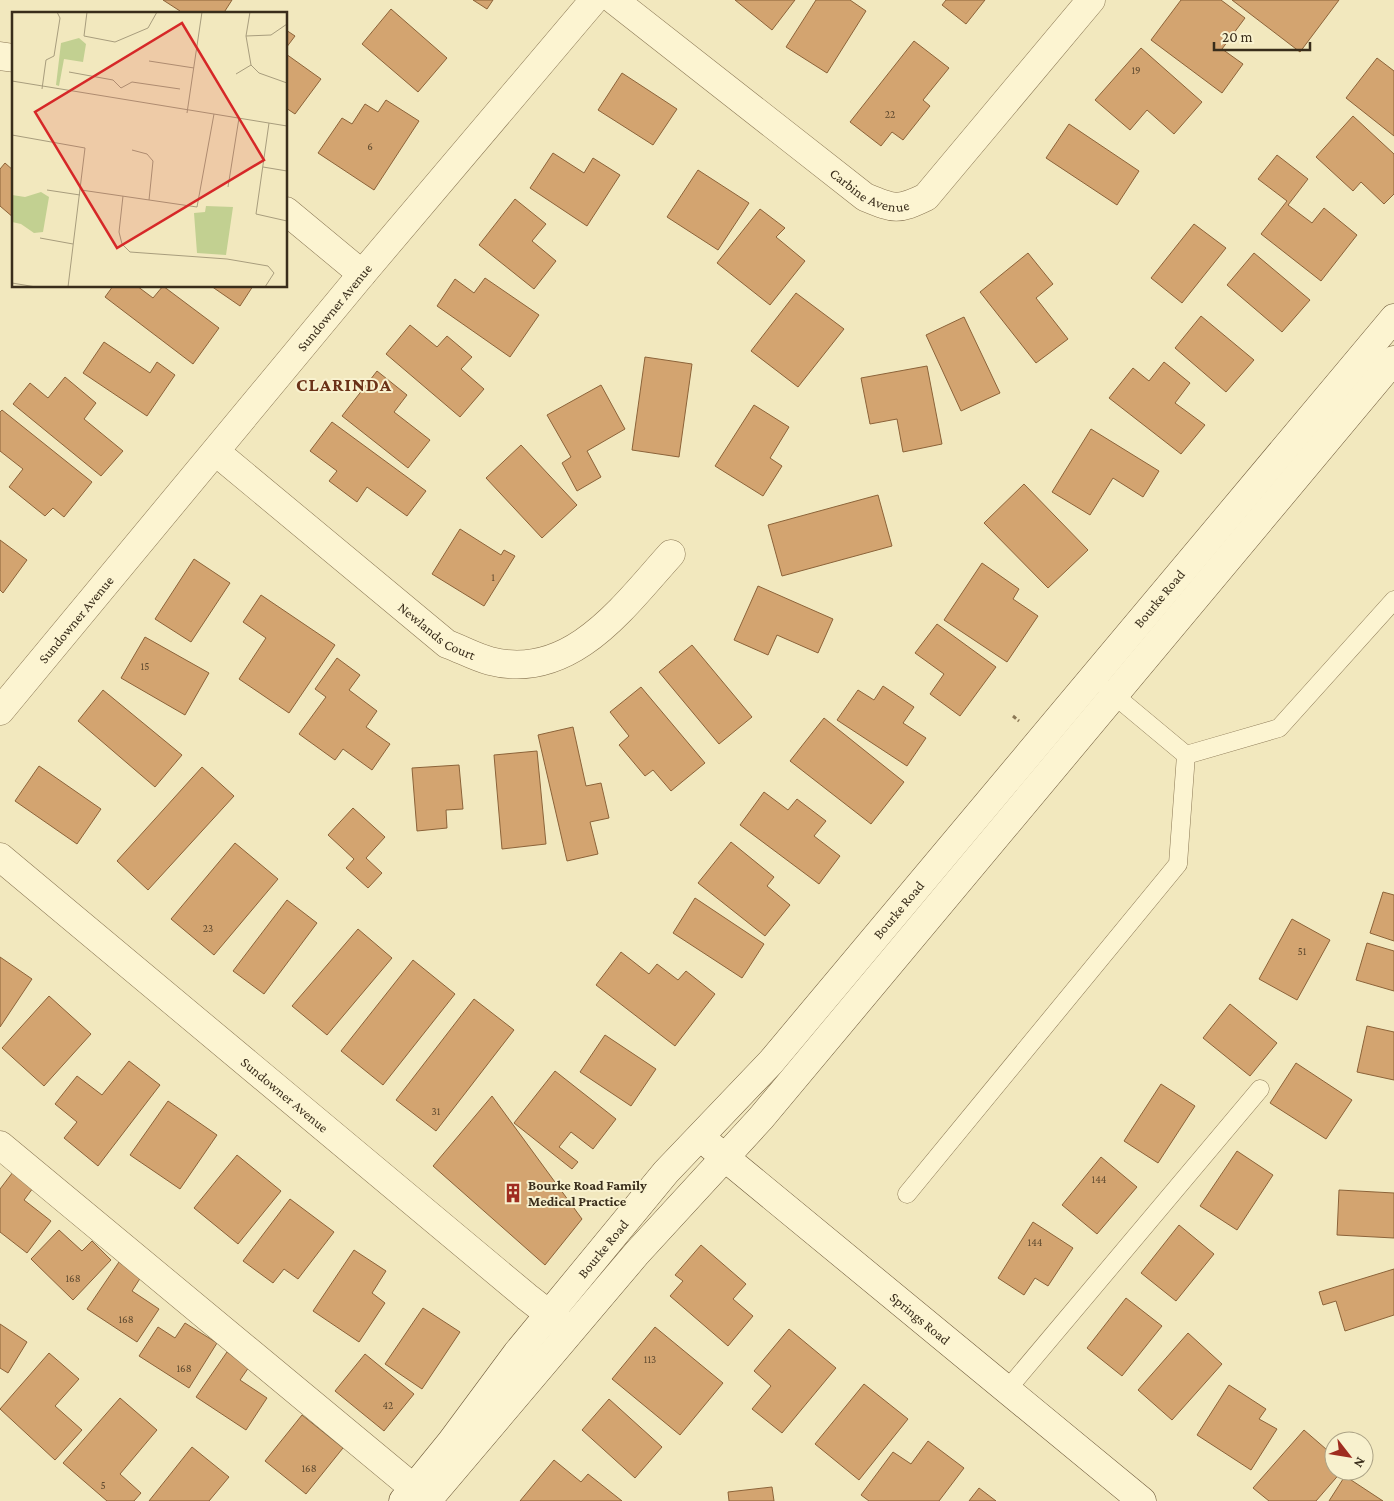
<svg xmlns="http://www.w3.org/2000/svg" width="1394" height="1501" font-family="'Crimson Pro',serif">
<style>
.building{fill:#d3a470;stroke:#8c6339}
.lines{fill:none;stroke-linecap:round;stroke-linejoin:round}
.lane-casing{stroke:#8b7855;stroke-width:19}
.street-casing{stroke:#8b7855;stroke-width:29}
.secondary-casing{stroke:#6d5838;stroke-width:29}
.path{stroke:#8b7855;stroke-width:3;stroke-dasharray:4 2.5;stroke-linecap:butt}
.lane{stroke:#fcf4d1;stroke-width:18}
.street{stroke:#fcf4d1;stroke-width:28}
.secondary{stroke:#fcf4d1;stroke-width:28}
.labels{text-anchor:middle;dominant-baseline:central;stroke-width:4;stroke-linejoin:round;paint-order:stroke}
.number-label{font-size:11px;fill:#604b30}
.street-label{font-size:14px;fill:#392d1b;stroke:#f8f1ce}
.poi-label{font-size:14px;font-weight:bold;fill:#392d1b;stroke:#f8f1ce;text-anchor:start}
.district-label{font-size:19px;font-weight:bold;letter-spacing:1px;fill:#6a3117;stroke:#f8f1ce}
.inset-road{fill:none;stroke:#a89d7d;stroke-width:1}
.view{fill:#d62828;fill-opacity:0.15;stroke:#d62828;stroke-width:2.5}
.inset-edge{fill:none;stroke:#392d1b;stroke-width:2.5}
</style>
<rect width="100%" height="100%" fill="#f2e8be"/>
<!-- building -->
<path class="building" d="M163,0H232L223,14H179L180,11Z
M473,0H493L487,9Z
M735,0H795L772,30Z
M816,0H850L866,11L827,73L786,47Z
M946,0H985L966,24L942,5Z
M1181,0H1221L1245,18L1222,49L1243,64L1222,93L1151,40Z
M1232,0H1339L1300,52Z
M391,9L447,58L418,92L362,44Z
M286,30L295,36L286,48Z
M914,41L949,68L923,100L930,106L903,140L892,132L881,146L850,122Z
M1141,48L1202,102L1174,134L1147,110L1130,130L1095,100Z
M286,54L321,79L295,114L286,108Z
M1377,58L1394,71V136L1346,98Z
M622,73L677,109L653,145L598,110Z
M386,100L419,121L374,190L318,153L342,118L352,124L365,104L378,112Z
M1353,116L1394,154V194L1384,204L1361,182L1353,191L1316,157Z
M1069,124L1139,171L1117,205L1046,158Z
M553,153L584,173L593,158L620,175L587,226L530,188Z
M1277,155L1308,179L1288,205L1312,223L1324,208L1357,235L1321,281L1261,234L1287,201L1258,179Z
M5,163L14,171V218L0,206V169Z
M698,170L749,203L718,250L667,217Z
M515,199L546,224L532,241L556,261L534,289L479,245Z
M760,209L785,228L776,237L805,261L770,305L717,263Z
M1194,224L1226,248L1182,303L1151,278Z
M1028,253L1053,284L1036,298L1068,339L1036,363L980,292Z
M1254,253L1310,300L1282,332L1227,285Z
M485,278L539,315L510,357L437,306L455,279L474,293Z
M113,286H137L153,298L163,286L219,328L193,364L105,297Z
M211,286H253L240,306Z
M796,293L844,329L798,387L751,351Z
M1201,316L1254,360L1226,392L1175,348Z
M964,317L1000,393L961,411L926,335Z
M410,325L437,347L447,336L472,357L461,369L484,389L460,417L386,354Z
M104,342L150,373L157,362L175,375L147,416L83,373Z
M645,357L692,364L679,457L632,450Z
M1164,362L1190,383L1175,403L1205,425L1181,454L1109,398L1133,368L1149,381Z
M927,366L942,444L903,452L897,419L870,424L861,378Z
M377,371L407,395L394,412L430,440L408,468L342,416Z
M65,377L96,403L84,419L123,451L101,476L13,404L30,383L48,398Z
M601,385L625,429L587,451L601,477L577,491L562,463L571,457L547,415Z
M754,405L789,427L770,458L782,466L763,496L715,466Z
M2,410L92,482L64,517L53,508L45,516L9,487L23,469L0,451V412Z
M332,422L426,491L407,516L367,487L357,502L329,481L337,471L310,451Z
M1091,429L1159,471L1143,497L1113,478L1090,515L1052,492Z
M521,445L577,505L542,538L486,478Z
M1024,484L1088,550L1048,588L984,523Z
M878,495L892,546L782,576L768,525Z
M460,529L501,555L504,550L515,556L484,606L432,574Z
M0,540L27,560L3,593L0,590Z
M194,559L230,583L191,642L155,619Z
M982,563L1019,589L1013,599L1038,616L1007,662L944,620Z
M758,586L833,619L818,653L777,635L768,655L734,640Z
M261,595L335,645L289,713L239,679L266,638L243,622Z
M937,624L996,667L960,716L930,694L944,674L915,653Z
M145,637L209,673L185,715L121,678Z
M692,645L752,717L719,744L659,672Z
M337,658L360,675L349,690L377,711L366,727L390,744L372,770L343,749L335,760L299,734L326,697L315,689Z
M883,686L914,707L903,723L926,738L907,766L837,720L858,690L874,700Z
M641,687L705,763L671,791L653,770L645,776L619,745L629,736L610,712Z
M103,690L182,755L155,787L78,721Z
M824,718L904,782L871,824L790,761Z
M573,727L586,786L601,783L609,818L590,822L598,854L567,861L538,735Z
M537,751L546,844L502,849L494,755Z
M459,765L463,809L446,810L447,828L417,831L412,768Z
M39,766L101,809L77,844L15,801Z
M202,767L234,796L148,890L117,861Z
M764,792L788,810L797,799L826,821L814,836L840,856L819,884L740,825Z
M353,808L385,837L366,858L382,873L368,888L346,868L354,859L328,835Z
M731,842L774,877L767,886L790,905L765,936L698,883Z
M235,843L278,879L214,955L171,919Z
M1383,892L1394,895V941L1370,933Z
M695,898L764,944L742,978L673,933Z
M287,900L317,923L264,994L233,971Z
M1292,919L1330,940L1297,1000L1259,979Z
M358,929L392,958L327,1035L292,1006Z
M1367,943L1394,951V991L1356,980Z
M621,952L649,974L657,964L678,980L686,971L715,994L675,1046L596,985Z
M0,957L32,979L0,1027Z
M413,960L455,994L383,1085L341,1051Z
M49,996L91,1034L44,1086L2,1048Z
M474,999L514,1030L436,1131L396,1100Z
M1230,1004L1277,1043L1250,1076L1203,1038Z
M1367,1026L1394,1032V1080L1357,1072Z
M605,1035L656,1069L631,1106L580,1072Z
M129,1061L160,1085L98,1166L64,1138L77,1122L55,1104L77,1076L102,1095Z
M1296,1063L1352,1100L1326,1139L1270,1103Z
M555,1071L616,1119L593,1149L571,1132L559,1147L578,1162L572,1169L514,1123Z
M1161,1084L1195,1106L1158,1163L1124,1141Z
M492,1096L582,1219L545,1265L433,1166Z
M168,1101L217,1135L180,1189L130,1155Z
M1237,1151L1273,1175L1237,1230L1200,1206Z
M237,1155L281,1191L238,1244L194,1208Z
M1101,1157L1137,1187L1097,1234L1062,1205Z
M13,1172L33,1188L24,1200L51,1221L27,1253L0,1232V1189Z
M1339,1190L1394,1193V1238L1337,1235Z
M290,1199L334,1232L298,1279L284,1269L273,1283L243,1261Z
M1033,1222L1073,1248L1048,1286L1035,1278L1024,1295L998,1278Z
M1179,1225L1214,1254L1176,1301L1141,1273Z
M59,1230L82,1251L92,1241L111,1260L73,1300L31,1259Z
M701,1245L746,1284L733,1299L753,1316L728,1346L670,1296L683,1281L675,1275Z
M354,1250L386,1271L372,1293L385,1303L359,1342L313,1311Z
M119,1262L141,1277L132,1291L159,1309L137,1342L87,1309Z
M1394,1269V1315L1345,1331L1336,1301L1323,1305L1319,1292Z
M1126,1298L1162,1326L1122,1376L1087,1348Z
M423,1308L460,1332L422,1389L385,1364Z
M185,1323L217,1343L189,1388L139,1356L158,1327L175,1338Z
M0,1324L27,1342L8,1373L0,1368Z
M655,1327L723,1383L680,1435L612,1379Z
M789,1329L836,1368L782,1433L752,1409L771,1386L754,1371Z
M1188,1333L1222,1364L1172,1420L1138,1390Z
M227,1352L249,1367L240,1380L267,1398L246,1430L196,1397Z
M49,1353L79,1379L55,1406L82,1430L55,1460L0,1409Z
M365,1354L414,1394L384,1431L335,1391Z
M864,1384L908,1419L859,1480L815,1444Z
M1229,1385L1266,1409L1259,1419L1277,1429L1251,1470L1197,1435Z
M120,1398L157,1430L120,1474L141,1493L134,1501H107L63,1463Z
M609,1399L662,1447L635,1478L582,1430Z
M302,1415L343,1448L306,1494L265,1461Z
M1304,1430L1334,1456V1471H1342L1316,1501H1269L1253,1488Z
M928,1441L964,1468L939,1501H869L861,1495L893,1452L911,1464Z
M192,1447L229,1477L209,1501H149Z
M554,1460L581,1482L588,1474L622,1501H520Z
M1345,1476L1383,1501H1329Z
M772,1487L774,1501H729L728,1492Z
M979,1488L996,1501H969Z"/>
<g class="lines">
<defs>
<path id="lane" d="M1108,690L1186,755
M907,1194L1178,864L1186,755L1279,728L1394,600
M1006,1391L1260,1089"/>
<g id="street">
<path id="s1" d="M614,0L865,197C894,209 897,211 926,197L1091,0"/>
<path d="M0,56L14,58"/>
<path d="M286,211L362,274"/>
<path id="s2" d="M216,452L447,644C461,649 475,657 490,661C571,682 624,606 671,554"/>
<path id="s3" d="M0,711L362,274L594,0"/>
<path id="s4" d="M0,857L527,1297L568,1329"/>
<path d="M0,1145L428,1500"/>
</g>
<g id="secondary">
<path id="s5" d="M711,1146L1142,1501"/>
<path id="s6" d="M403,1501L451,1442L517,1353L666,1172L771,1062L1394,318"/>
<path d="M427,1501L637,1253L761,1118L1394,360"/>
</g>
</defs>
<!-- lane casing -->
<use href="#lane" class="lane-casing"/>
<!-- street casing -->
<use href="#street" class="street-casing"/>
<!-- secondary casing -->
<use href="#secondary" class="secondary-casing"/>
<!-- path -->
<path class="path" d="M1013,716L1019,721"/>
<!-- lane -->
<use href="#lane" class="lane"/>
<!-- street -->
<use href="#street" class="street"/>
<!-- secondary -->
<use href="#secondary" class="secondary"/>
</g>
<!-- icons -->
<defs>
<symbol id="building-bare" viewBox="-9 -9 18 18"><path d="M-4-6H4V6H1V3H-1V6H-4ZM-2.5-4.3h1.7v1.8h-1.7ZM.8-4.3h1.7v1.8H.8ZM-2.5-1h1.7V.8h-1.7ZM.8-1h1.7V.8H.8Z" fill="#9f2d20" stroke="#f8f1ce" stroke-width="2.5" paint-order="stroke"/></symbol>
</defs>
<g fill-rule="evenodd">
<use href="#building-bare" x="499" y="1179" width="28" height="28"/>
</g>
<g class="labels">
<!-- number labels -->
<g class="number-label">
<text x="1136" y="70">19</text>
<text x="890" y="114">22</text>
<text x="370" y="146">6</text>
<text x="493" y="577">1</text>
<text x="145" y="666">15</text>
<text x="208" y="928">23</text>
<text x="1302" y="951">51</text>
<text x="436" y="1111">31</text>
<text x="1099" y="1179">144</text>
<text x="1035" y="1242">144</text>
<text x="73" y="1278">168</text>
<text x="126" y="1319">168</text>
<text x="650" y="1359">113</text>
<text x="184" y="1368">168</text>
<text x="388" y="1405">42</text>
<text x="309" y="1468">168</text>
<text x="103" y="1485">5</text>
</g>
<!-- street labels -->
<g class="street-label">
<text stroke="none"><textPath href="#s1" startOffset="321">Carbine Avenue</textPath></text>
<text stroke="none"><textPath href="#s3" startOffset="524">Sundowner Avenue</textPath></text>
<text stroke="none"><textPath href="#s6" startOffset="1178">Bourke Road</textPath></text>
<text stroke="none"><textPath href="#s3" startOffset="119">Sundowner Avenue</textPath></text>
<text stroke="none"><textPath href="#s2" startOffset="285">Newlands Court</textPath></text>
<text stroke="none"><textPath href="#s6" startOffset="772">Bourke Road</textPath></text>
<text stroke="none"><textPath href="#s4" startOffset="371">Sundowner Avenue</textPath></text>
<text stroke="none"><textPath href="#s6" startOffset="322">Bourke Road</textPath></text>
<text stroke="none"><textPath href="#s5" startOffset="271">Springs Road</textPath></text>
</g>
<!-- poi labels -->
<g class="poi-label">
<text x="528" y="1185">Bourke Road Family<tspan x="528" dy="16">Medical Practice</tspan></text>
</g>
<!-- district labels -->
<g class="district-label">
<text x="344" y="384">CLARINDA</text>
</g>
</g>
<!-- overview -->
<g transform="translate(12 12)">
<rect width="275" height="275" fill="#f2e8be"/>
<path d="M67,26L74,32L71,50L52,47L47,74L44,73L49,31ZM29,180L37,185L31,220L22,221L9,212L0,210V183L13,185ZM194,194L221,195L214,243L185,241L182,201L193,200Z" fill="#c2d091"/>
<path class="inset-road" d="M75,0L72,24L103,30L136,16L145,0M238,0L234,24L239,53L247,61L275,71M234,24L259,23L275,12M137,49L182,56M57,60L101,68L109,76L120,70L168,77M224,62L239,53M0,69L275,114M30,77L34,48L42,44L48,6L45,0M175,101L190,0M257,111L244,202L275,209M0,123L73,136L56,275M120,138L135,142L141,149L137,188M251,155L275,159M216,175L227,106M35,178L68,183M69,178L185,195L202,102M111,184L107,220L110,232L118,240L215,247L256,254L262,261L253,275M28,226L61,232M0,271L24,275"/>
<path class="view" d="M170,11L252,148L105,236L23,100Z"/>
<rect width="275" height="275" class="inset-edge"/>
</g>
<!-- north arrow -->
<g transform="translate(1349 1456) rotate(121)"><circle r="24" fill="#f8f1ce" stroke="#aca386"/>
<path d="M0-4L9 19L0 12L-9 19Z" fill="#9f2d20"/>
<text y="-8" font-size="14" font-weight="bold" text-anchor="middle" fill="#392d1b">N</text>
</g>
<!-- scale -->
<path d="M1214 42v8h96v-8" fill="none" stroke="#392d1b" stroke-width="2.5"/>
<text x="1222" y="42" font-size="15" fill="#392d1b" stroke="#f8f1ce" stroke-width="4" paint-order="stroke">20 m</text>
</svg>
